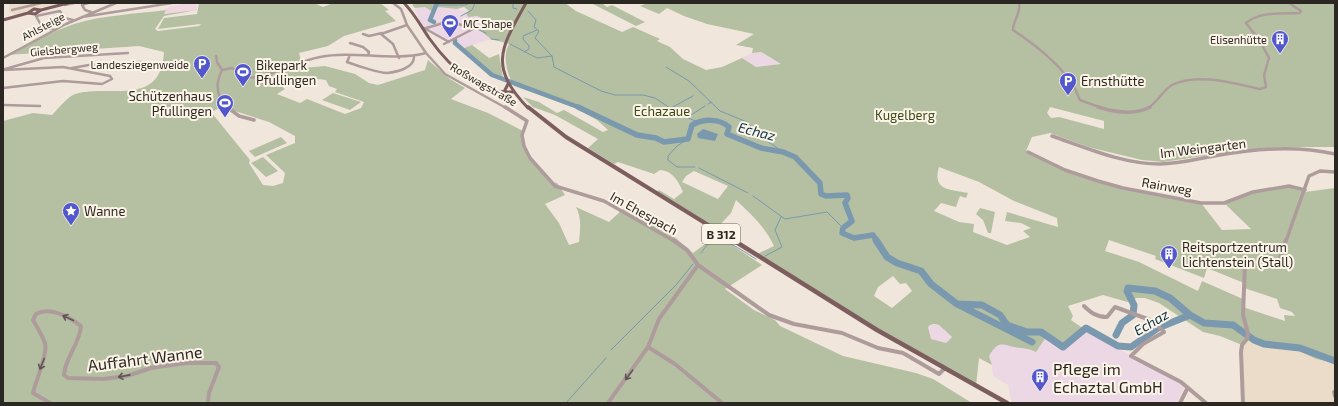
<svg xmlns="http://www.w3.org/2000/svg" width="1338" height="406" font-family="'Exo 2',sans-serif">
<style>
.built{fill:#ebdcca}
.industrial{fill:#ecd7e5}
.education{fill:#f0d6df}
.green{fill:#b5c0a2;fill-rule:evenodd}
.water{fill:#7a98ae}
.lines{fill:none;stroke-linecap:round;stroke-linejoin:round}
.stream{stroke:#7a98ae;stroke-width:1}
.river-far2{stroke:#7a98ae;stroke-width:4.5}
.river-far1{stroke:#7a98ae;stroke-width:5.5}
.river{stroke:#7a98ae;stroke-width:7}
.minor-far2{stroke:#ae9c9c;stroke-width:2.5}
.minor-far1{stroke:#ae9c9c;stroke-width:3.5}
.minor{stroke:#ae9c9c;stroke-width:4}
.major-far2{stroke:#7d5e5f;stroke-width:3}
.major-far1{stroke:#7d5e5f;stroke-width:4}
.major{stroke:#7d5e5f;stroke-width:4.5}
.oneway{stroke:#5f5653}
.labels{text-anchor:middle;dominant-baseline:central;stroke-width:4;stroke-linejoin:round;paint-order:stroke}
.far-poi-label{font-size:11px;fill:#2b2723;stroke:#fdf4e8;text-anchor:end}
.far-street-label{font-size:11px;fill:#2b2723;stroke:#fdf4e8}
.shield{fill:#fdf4e8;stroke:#6a645e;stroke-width:1}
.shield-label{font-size:12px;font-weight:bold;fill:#2b2723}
.poi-label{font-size:13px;fill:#2b2723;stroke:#fdf4e8;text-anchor:start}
.park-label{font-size:13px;fill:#384814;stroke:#fdf4e8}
.street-label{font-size:13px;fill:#2b2723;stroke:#fdf4e8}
.water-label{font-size:14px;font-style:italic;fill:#09324a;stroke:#fdf4e8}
.near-street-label{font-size:16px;fill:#2b2723;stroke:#fdf4e8}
.near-poi-label{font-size:16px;fill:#2b2723;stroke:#fdf4e8;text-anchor:start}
</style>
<rect width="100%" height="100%" fill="#f0e6db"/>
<!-- built -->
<path class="built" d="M9,3H62L37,8L16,15L9,12Z
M1247,339L1266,347L1299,351L1316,359L1335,363V403H1243L1241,352Z"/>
<!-- industrial -->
<path class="industrial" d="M425,6L428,9L438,7H450L469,12L492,22L497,37L460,49L450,42L424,28L414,9Z
M761,52L770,58L782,64L756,67L742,58L752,53Z
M930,325H939L952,337L946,343L931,339L928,327Z
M1086,328L1131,356L1170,376L1184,387L1177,403H1012L1008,385L993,376L992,365L989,356L995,347L1004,343L1021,348H1028L1046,337L1063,347Z"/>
<!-- education -->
<path class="education" d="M188,3H196L197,10L163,14L167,8L172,6Z"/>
<!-- green -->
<path class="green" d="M199,3H314L323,7L333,3H380L389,10L385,11L396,21L344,36L328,46L299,53L303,68L325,66L355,74L369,83L378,85L425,70L428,60L450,79L465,88L451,99L488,113L523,131C518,147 541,171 551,182L557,183L565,195L545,204L559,223L569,245L579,242C580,230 582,218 576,207L609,222L623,209L649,224L655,220L693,253L717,235L762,265L725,289L754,310L775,320L780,326L843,356L916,373L933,379L972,403H3V121L33,113L52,115C58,109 67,97 75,94C110,84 161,108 164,52L139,46L7,55C29,43 51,32 74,24C103,15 136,14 166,10L164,14L197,10L164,16L155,29L158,31L199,26L201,24L158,29L164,18L197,14ZM277,74L284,82L305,85L307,82L302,81L310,78L326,80L329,86L337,89L335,92L364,102L361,108L345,114L307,99L300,103L277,94L285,89L270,77ZM222,107L269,122L295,136V143L266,155L285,173L283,183L273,186L263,185L249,163L250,160L211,112Z
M415,3H565L576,11L622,32L633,27L660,39L657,41L670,47L683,59L706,70L722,67L742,58L756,67L781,64L761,52L752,53L753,48L736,45L754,34L707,24L684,16L667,8L659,14L640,6L647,3H1335V147H1281L1222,153L1163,162L1142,160L1088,147L1050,133L1032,137L1026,151C1079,182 1141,190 1201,203L1222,230L1251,229L1224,203L1253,192L1289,186L1305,192L1335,188V363L1316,359L1299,351L1266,347L1247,339L1242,345L1220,336L1203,332L1159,303L1145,298H1136L1131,303L1103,295L1068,306L1073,316L1071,320L1084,329L1063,347L1046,337L1036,352C1030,349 1028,349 1021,348C1004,347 1000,337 989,356L992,365L979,358L976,386L915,352L757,254L774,246C765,227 752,215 736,200L731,213L716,229L657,192L659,190L674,199L683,192C678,181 673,171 660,170L654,174L618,162L614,164L588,148L598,139L555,115L533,107L523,97L539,102L557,113L564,110L603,132L608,130L597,120L577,109L514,86C507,74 502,56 509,44L491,39L478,29L487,20L477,16L468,17L466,13L469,11L464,7L457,9L438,7L433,12L425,7L415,8L412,5ZM1050,107L1104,121V129L1059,117L1051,118L1047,113ZM939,167L979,182L1014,201L1057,218L1058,227L1007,212L1005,221L1021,223L1031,228L1023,231L1030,237L1007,245L973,232L974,224L959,222L934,211L941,203L956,207L960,196L966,198L968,193C950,189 932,191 939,167ZM694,171L728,186L718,199L682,182L686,176ZM1109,240L1156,256L1155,259L1204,278L1207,268L1244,283V288L1277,299L1280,308L1292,312L1295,316L1284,315L1285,321L1243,307V299L1202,281L1198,291L1139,262L1105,251ZM893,276L900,284L906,283L912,291L892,308L874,296L878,287ZM934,324L939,325L952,337L946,343L931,339L928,327L930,325Z
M591,3H602L607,7L612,5L645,22L636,26Z
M472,45L489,58L499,54L503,78L496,76L462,49Z
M333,93L361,102L350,110L322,100Z
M281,137L287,143L255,157L249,151Z
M263,157L278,171L266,177L251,163Z
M980,208L995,212L991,233H988L983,220L976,214Z"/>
<!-- water -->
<path class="water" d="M703,129L718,134L715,141L698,138L697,134Z"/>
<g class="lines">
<!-- stream -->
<path class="stream" d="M513,3V8L517,9
M435,5H465L470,3
M528,11L536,20L534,27L539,31L535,38L552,56L554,67L601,91L615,95H643L655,98L676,112L697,122
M461,16L472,10L475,3
M479,30L486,33
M491,39L499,40
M510,44L537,58L552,56
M524,52L529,49V46L523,39V36L537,30
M666,67L689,81L720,111L747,122L764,139L779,149
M708,104L712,102
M671,108L693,96
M688,117L705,106
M688,139L677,146L668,156V160L677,167H695
M699,168L748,193
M753,196L785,219L827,212L843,228
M701,253C704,249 708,243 712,241C722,235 747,254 756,259
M765,256L782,247L775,230L781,217
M611,350L676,285L693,264
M566,403L606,358"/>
<!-- river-far2 -->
<path class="river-far2" d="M434,22L430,20L437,3
M455,40V43L492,75L581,108"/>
<!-- river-far1 -->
<path class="river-far1" d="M578,107L637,135L656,138L664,142L688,139L692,125C703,119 719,118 729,127L727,134L761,148L783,152L795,157L820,183L821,194L826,196L847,195L848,198L845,203L852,221L843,228L842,233L854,238L873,235L877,241"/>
<!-- river -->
<path class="river" d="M876,240L887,257L897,263L921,271L931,284L957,304L982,305L1000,315L1007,325L1027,332H1041L1063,347L1086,328L1118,346L1131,347L1158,328L1190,315
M959,305L1032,342
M1116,335L1122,323L1133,315L1134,305L1127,291L1128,288L1155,291L1170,298L1190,315L1204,323L1233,325L1254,340L1264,344L1300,348L1335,361"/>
<!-- minor-far2 -->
<path class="minor-far2" d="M88,3L82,5L85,10L91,12
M393,3L401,9L407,25L426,53L445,74L506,108
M1019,3C1021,14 1013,20 1013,30C1035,45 1056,61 1072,83C1076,88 1077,95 1080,100L1102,108
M65,5L74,3
M12,10L41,3
M36,16L60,11L64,18L73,20
M36,16L42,27L55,30
M82,17L172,3
M424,28L449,42
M423,29L450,21L473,29L444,44
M363,34L369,36L382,33
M350,43L363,47L369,52L368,55
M350,55L347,62C355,65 379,73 387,73C397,72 414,68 414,57
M216,56L217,62L222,70
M3,58L66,24L116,3
M399,58L393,44L381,34L407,25
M72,68L89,65L140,62
M5,69L44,58L128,53
M3,70L63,67L110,76L112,79L102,84L63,81L3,88
M222,70L231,68L238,70L240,78C267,80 293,62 320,57C355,50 390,62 426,53
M222,70C215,84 216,97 228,108
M267,73L281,83L293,84
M3,105L40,106
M1148,108C1158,102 1163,90 1172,85C1196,72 1236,84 1260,89L1266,87L1264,75L1269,58L1260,41L1246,23C1260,11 1283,14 1300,13L1301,11L1289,3"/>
<!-- minor-far1 -->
<path class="minor-far1" d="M227,107L239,116L254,120
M505,107L527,121L522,135L524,146L530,158L555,186L604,201L674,241
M1098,107C1114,112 1134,116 1150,107
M1052,136C1087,148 1123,164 1160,164C1179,164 1197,159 1214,156C1255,149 1294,145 1335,154
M1028,152L1065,170L1098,181L1123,188L1201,203H1224L1253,192L1289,186L1305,190
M1286,241L1309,176L1320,171L1335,172"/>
<!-- minor -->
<path class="minor" d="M673,240L687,250L698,265L769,315L794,324L842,333L878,348L903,353L939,374L945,368
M1084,306C1091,313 1097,317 1107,317L1115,307L1153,321L1164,332L1143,344L1131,356L1181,382L1206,403
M648,347L675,364L722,403
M1334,392L1335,396
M50,403L33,393C36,380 48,354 45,343C42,335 37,327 33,320L36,314C51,306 69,317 81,326C80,344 65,357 64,375L68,378L103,379L127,376L151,368L186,363H216L219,367L209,393L208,403
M608,403L648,347L659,319L698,265
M1180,403L1187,389
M1243,403L1241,352L1242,345L1247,339L1248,333L1243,315L1245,264L1277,267L1286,240"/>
<!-- major-far2 -->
<path class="major-far2" d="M404,3C414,13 421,26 429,38C449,66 478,94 514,92
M526,3C501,48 488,66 528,108
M34,9L41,10L35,14L28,13Z
M41,10L68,3
M3,20L28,13
M504,92L508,84"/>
<!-- major-far1 -->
<path class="major-far1" d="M528,107L566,137L734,241"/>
<!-- major -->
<path class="major" d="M733,240L877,330L1007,403"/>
</g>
<!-- one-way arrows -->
<defs><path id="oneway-shaft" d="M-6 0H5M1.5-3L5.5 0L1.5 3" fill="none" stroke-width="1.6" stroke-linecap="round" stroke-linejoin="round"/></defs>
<g class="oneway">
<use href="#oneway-shaft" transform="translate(68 318) rotate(-155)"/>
<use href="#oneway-shaft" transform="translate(42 364) rotate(112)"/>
<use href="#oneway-shaft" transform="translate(629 375) rotate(127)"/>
<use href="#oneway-shaft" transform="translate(124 376) rotate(169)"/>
</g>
<!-- icons -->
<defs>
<symbol id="stadium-pin" viewBox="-11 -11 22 30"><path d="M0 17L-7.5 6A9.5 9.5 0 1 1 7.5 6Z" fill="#5257cd" stroke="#fdf4e8"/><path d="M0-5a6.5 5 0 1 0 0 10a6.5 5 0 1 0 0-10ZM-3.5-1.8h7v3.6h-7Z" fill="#fff"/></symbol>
<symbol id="building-pin" viewBox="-11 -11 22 30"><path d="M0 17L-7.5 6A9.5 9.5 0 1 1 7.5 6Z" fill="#5257cd" stroke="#fdf4e8"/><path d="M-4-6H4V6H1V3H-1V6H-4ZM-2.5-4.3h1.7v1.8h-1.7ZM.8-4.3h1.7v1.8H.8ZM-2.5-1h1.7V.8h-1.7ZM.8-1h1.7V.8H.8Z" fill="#fff"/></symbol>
<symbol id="parking-pin" viewBox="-11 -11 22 30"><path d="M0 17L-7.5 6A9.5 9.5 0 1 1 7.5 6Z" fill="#5257cd" stroke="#fdf4e8"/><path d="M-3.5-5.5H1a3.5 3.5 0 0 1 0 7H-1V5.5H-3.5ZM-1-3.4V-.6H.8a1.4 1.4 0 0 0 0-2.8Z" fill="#fff"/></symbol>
<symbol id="sight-pin" viewBox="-11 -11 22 30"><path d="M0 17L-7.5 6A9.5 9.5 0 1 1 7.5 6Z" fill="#5257cd" stroke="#fdf4e8"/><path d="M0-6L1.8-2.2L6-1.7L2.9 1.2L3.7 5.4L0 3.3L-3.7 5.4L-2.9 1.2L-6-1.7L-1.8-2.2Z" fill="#fff"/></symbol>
</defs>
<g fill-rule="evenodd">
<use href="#stadium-pin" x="440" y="13" width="20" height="27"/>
<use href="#building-pin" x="1270" y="29" width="20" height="27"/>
<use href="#parking-pin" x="192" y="54" width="20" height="27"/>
<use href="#stadium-pin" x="233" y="62" width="20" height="27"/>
<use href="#parking-pin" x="1058" y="71" width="20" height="27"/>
<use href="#stadium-pin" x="215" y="93" width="20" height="27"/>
<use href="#sight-pin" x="61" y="201" width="20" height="27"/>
<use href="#building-pin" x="1159" y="244" width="20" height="27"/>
<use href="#building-pin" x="1030" y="367" width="20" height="27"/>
</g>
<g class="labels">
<!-- far-poi labels -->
<g class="far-poi-label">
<text x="463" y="23" text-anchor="start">MC Shape</text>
<text x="1267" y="39">Elisenhütte</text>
<text x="189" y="64">Landesziegenweide</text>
</g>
<!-- far-street labels -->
<g class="far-street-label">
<text transform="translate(43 26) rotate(-28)">Ahlsteige</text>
<text transform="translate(64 49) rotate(-5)">Gielsbergweg</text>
<text transform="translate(484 84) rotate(30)">Roßwagstraße</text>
</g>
<!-- shield labels -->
<rect class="shield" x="702" y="224" width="38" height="20" rx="3"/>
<g class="shield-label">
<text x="721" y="234">B 312</text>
</g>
<!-- poi labels -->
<g class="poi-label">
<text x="256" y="65">Bikepark<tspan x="256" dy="15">Pfullingen</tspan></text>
<text x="1081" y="81">Ernsthütte</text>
<text x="212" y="96" text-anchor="end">Schützenhaus<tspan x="212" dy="15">Pfullingen</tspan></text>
<text x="84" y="211">Wanne</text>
<text x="1182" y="247">Reitsportzentrum<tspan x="1182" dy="15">Lichtenstein (Stall)</tspan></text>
</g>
<!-- park labels -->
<g class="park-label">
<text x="662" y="111">Echazaue</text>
<text x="905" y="115">Kugelberg</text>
</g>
<!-- street labels -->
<g class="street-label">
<text transform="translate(1203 148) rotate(-7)">Im Weingarten</text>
<text transform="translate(1167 186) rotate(10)">Rainweg</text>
<text transform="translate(644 213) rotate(29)">Im Ehespach</text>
</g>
<!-- water labels -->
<g class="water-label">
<text transform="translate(757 131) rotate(15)">Echaz</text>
<text transform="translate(1151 322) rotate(-30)">Echaz</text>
</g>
<!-- near-street labels -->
<g class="near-street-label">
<text transform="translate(145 358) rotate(-7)">Auffahrt Wanne</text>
</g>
<!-- near-poi labels -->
<g class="near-poi-label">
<text x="1053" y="368">Pflege im<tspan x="1053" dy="18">Echaztal GmbH</tspan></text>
</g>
</g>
<!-- border -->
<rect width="1338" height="406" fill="none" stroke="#2b2723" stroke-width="8"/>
</svg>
